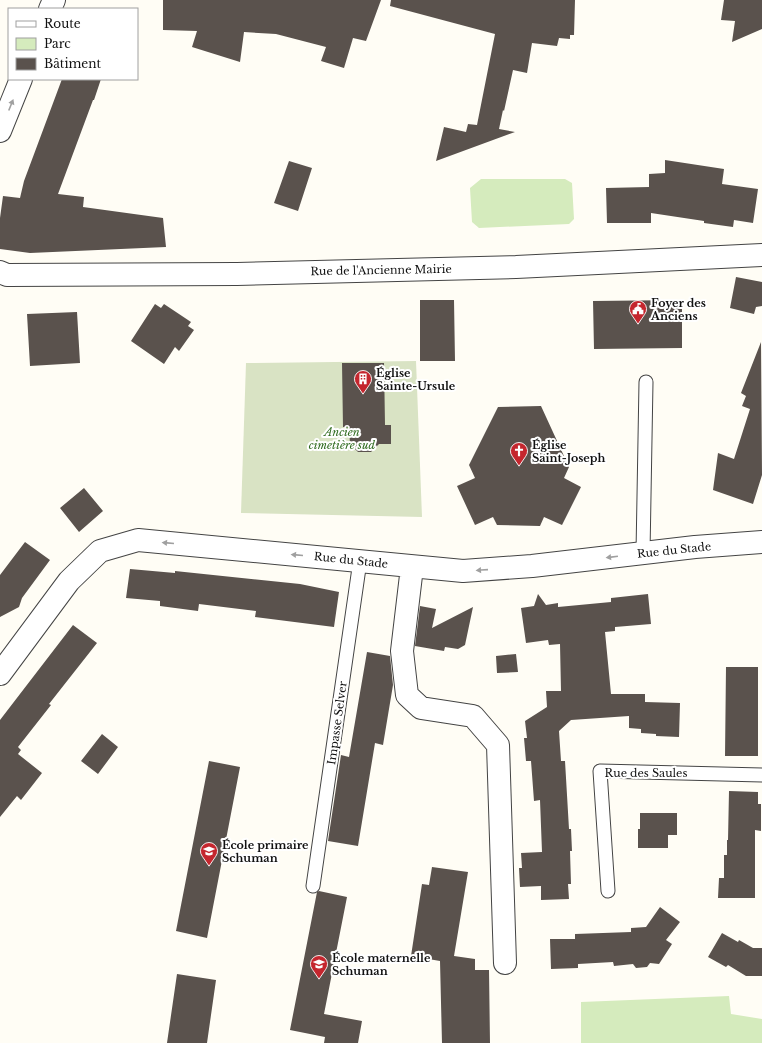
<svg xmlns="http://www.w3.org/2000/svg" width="762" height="1043" font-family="'Libre Baskerville',serif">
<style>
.green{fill:#d5ebbd}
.cemetery{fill:#d9e3c4}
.building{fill:#5a524d}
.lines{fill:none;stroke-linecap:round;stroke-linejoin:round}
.lane-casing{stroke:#444;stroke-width:15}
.street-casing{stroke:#444;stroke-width:24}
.lane{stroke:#fff;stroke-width:13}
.street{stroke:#fff;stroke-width:22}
.oneway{fill:#a0a0a0}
.labels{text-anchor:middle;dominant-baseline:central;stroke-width:4;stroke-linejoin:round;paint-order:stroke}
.street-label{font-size:11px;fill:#111;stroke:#fff}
.poi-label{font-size:11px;font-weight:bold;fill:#111;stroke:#fff;text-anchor:start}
.park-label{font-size:11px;font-style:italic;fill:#2f6b1f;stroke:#fff}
</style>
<rect width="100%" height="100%" fill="#fffdf5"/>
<!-- green -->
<path class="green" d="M481,179H565L572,183L574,219L569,224L479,228L472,222L470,188Z
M729,996L731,1014L762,1019V1043H581V1002Z"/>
<!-- cemetery -->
<path class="cemetery" d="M416,361L422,517L241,513L246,363Z"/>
<!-- building -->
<path class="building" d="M163,0H381L366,41L353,38L344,68L321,61L326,47L276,34L244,32L240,62L192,47L197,31L163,30Z
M391,0H575L574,35H570V39L559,38L557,46L532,43L527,73L513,70L504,111L503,110L499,129L515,132L436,161L444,127L466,132L468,124L477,125L495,34L390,6Z
M724,0H762V29L732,42L735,21L721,20Z
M62,79H101L94,100H93L58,194L84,197L83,207L163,218L166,247L30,253L0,249V218L3,196L20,198L24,181Z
M665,160L724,169L722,184L758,189L753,223L734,220L733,227L704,223V221L651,213V223H607L606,188L649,187V174L665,173Z
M289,161L312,168L298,211L274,203Z
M736,277L762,282V306L756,307L754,314L730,308Z
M420,300H454L455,361H420Z
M682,300V348L594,349L593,301Z
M155,304L161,308L164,304L191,322L188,326L194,330L179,351L175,347L164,364L131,341Z
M77,312L80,363L30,366L27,314Z
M761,342L762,475L753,504L713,490L718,453L734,459L750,409L742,406L746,396L741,393Z
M342,363H384L385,425H391V444H379L371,452H358L350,444L349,427H343Z
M541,406L569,467L564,478L581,487L562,525L544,517L540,526L497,525L493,517L475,525L457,486L475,478L469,465L498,407Z
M84,488L103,511L79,532L60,508Z
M25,542L50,560L22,598L19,607L0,617V575Z
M130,569L175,573V571L300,584L339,592L334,627L255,617L256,611L199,604L198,611L160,606V601L126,598Z
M538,594L546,605L558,603V607L611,602V598L648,594L651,624L615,627V631L605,632L611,694H645V702L680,703L679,737L656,736V734L641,733V729L629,728V716L571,720L559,731L561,761H565L569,829H571L572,851H570L571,884H568L569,899L541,900V886L520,887L519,868H522L521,853L542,852L540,800L534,801L531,761H526L524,738H527L525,721L547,707L546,691H561L560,644L549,645L548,640L526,643L521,608L534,606Z
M420,606L436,609L432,628L473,607L465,645L458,649L445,647L444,651L415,646Z
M73,625L97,643L49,704L51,705L18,747L21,750L18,754L42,773L21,800L17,796L0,817V720Z
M367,652L390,656L393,685L383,745L375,743L358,846L328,841L341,755L349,757Z
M516,654L518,672L497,673L496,656Z
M726,667H758V756H725Z
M102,734L118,747L98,774L81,761Z
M209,761L240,767L207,938L176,931Z
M729,791L758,792V804H761V831L755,830V898H718L719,878H724V855H727V840H728Z
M640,813H677V835H668V848H638V829H640Z
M432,867L468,872L454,956L475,959V970H489L490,1043H442L440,961L411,956L422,884L429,885Z
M319,891L347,897L324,1014L362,1021L358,1043H324L325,1037L290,1030L317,892Z
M660,907L680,922L666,940L672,944L659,964L650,963L647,967L636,968L633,964L614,966L613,962L578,964V968L551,969L550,939H575V934L631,932V928L646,927Z
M722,933L738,942L739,940L753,948H762V976H746L728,965L726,967L708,957Z
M177,974L216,980L207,1043H167Z"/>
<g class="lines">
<defs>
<path id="lane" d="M643,553L646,382
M313,886L360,561
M608,891L600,771L762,775"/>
<path id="street" d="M50,9L54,0
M0,131L21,79
M0,272L7,275L237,274L516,267L762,255
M412,567L402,651L407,695L421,708L473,716L498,745L505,963
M0,674L69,581L100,551L138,540L463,571L532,566L695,547L762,542"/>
</defs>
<!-- lane casing -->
<use href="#lane" class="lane-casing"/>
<!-- street casing -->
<use href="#street" class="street-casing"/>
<!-- lane -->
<use href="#lane" class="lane"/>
<!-- street -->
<use href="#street" class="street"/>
</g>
<!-- one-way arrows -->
<defs><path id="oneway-solid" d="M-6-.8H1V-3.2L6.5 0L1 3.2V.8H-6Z"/></defs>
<g class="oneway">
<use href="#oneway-solid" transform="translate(11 105) rotate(-68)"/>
<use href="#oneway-solid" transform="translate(168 543) rotate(-175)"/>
<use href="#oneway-solid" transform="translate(297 555) rotate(-175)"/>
<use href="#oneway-solid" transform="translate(612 557) rotate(173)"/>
<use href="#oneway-solid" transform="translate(482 570) rotate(176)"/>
</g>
<!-- icons -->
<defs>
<symbol id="civic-pin" viewBox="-11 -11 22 30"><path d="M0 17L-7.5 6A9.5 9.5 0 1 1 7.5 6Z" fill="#c4262e" stroke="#fff"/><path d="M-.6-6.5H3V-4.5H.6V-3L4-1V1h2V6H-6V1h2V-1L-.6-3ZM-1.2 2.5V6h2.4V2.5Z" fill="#fff"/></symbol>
<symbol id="building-pin" viewBox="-11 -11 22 30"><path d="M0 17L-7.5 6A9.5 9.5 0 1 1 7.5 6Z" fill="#c4262e" stroke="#fff"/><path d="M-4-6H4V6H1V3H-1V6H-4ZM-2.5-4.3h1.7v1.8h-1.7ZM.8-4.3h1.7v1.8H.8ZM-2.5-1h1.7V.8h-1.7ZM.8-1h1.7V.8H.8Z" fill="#fff"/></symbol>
<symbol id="church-pin" viewBox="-11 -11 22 30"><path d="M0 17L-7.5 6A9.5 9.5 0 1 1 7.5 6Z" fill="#c4262e" stroke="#fff"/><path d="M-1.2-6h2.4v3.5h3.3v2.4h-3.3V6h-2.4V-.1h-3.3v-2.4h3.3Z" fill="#fff"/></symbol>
<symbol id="school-pin" viewBox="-11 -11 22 30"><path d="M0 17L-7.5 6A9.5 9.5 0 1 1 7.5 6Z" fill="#c4262e" stroke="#fff"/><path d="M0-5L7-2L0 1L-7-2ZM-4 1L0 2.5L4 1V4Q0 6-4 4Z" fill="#fff"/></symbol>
</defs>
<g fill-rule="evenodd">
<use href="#civic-pin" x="628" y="299" width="20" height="27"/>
<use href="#building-pin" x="353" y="369" width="20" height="27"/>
<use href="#church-pin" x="509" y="441" width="20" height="27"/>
<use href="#school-pin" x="199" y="841" width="20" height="27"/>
<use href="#school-pin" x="309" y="954" width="20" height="27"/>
</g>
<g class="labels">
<!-- street labels -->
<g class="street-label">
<text transform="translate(381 270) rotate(-1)">Rue de l'Ancienne Mairie</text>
<text transform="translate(674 550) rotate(-6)">Rue du Stade</text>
<text transform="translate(351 560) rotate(6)">Rue du Stade</text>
<text transform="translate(337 723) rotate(-82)">Impasse Selver</text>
<text x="646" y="773">Rue des Saules</text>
</g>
<!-- poi labels -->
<g class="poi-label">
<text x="651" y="303">Foyer des<tspan x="651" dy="13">Anciens</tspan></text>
<text x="376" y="373">Église<tspan x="376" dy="13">Sainte-Ursule</tspan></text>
<text x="532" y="445">Église<tspan x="532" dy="13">Saint-Joseph</tspan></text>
<text x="222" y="845">École primaire<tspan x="222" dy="13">Schuman</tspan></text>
<text x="332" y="958">École maternelle<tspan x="332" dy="13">Schuman</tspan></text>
</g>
<!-- park labels -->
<g class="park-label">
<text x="342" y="432">Ancien<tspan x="342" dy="13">cimetière sud</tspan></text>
</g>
</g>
<!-- legend -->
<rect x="8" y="8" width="130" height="72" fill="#ffffff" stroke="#a0a0a0"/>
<rect x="16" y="21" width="20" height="6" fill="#ffffff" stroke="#a0a0a0"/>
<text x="44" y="28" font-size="12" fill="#111111">Route</text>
<rect x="16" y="38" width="20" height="12" fill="#d5ebbd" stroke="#a0a0a0"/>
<text x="44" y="48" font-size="12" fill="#111111">Parc</text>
<rect x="16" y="58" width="20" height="12" fill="#5a524d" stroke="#a0a0a0"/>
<text x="44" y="68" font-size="12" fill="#111111">Bâtiment</text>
</svg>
